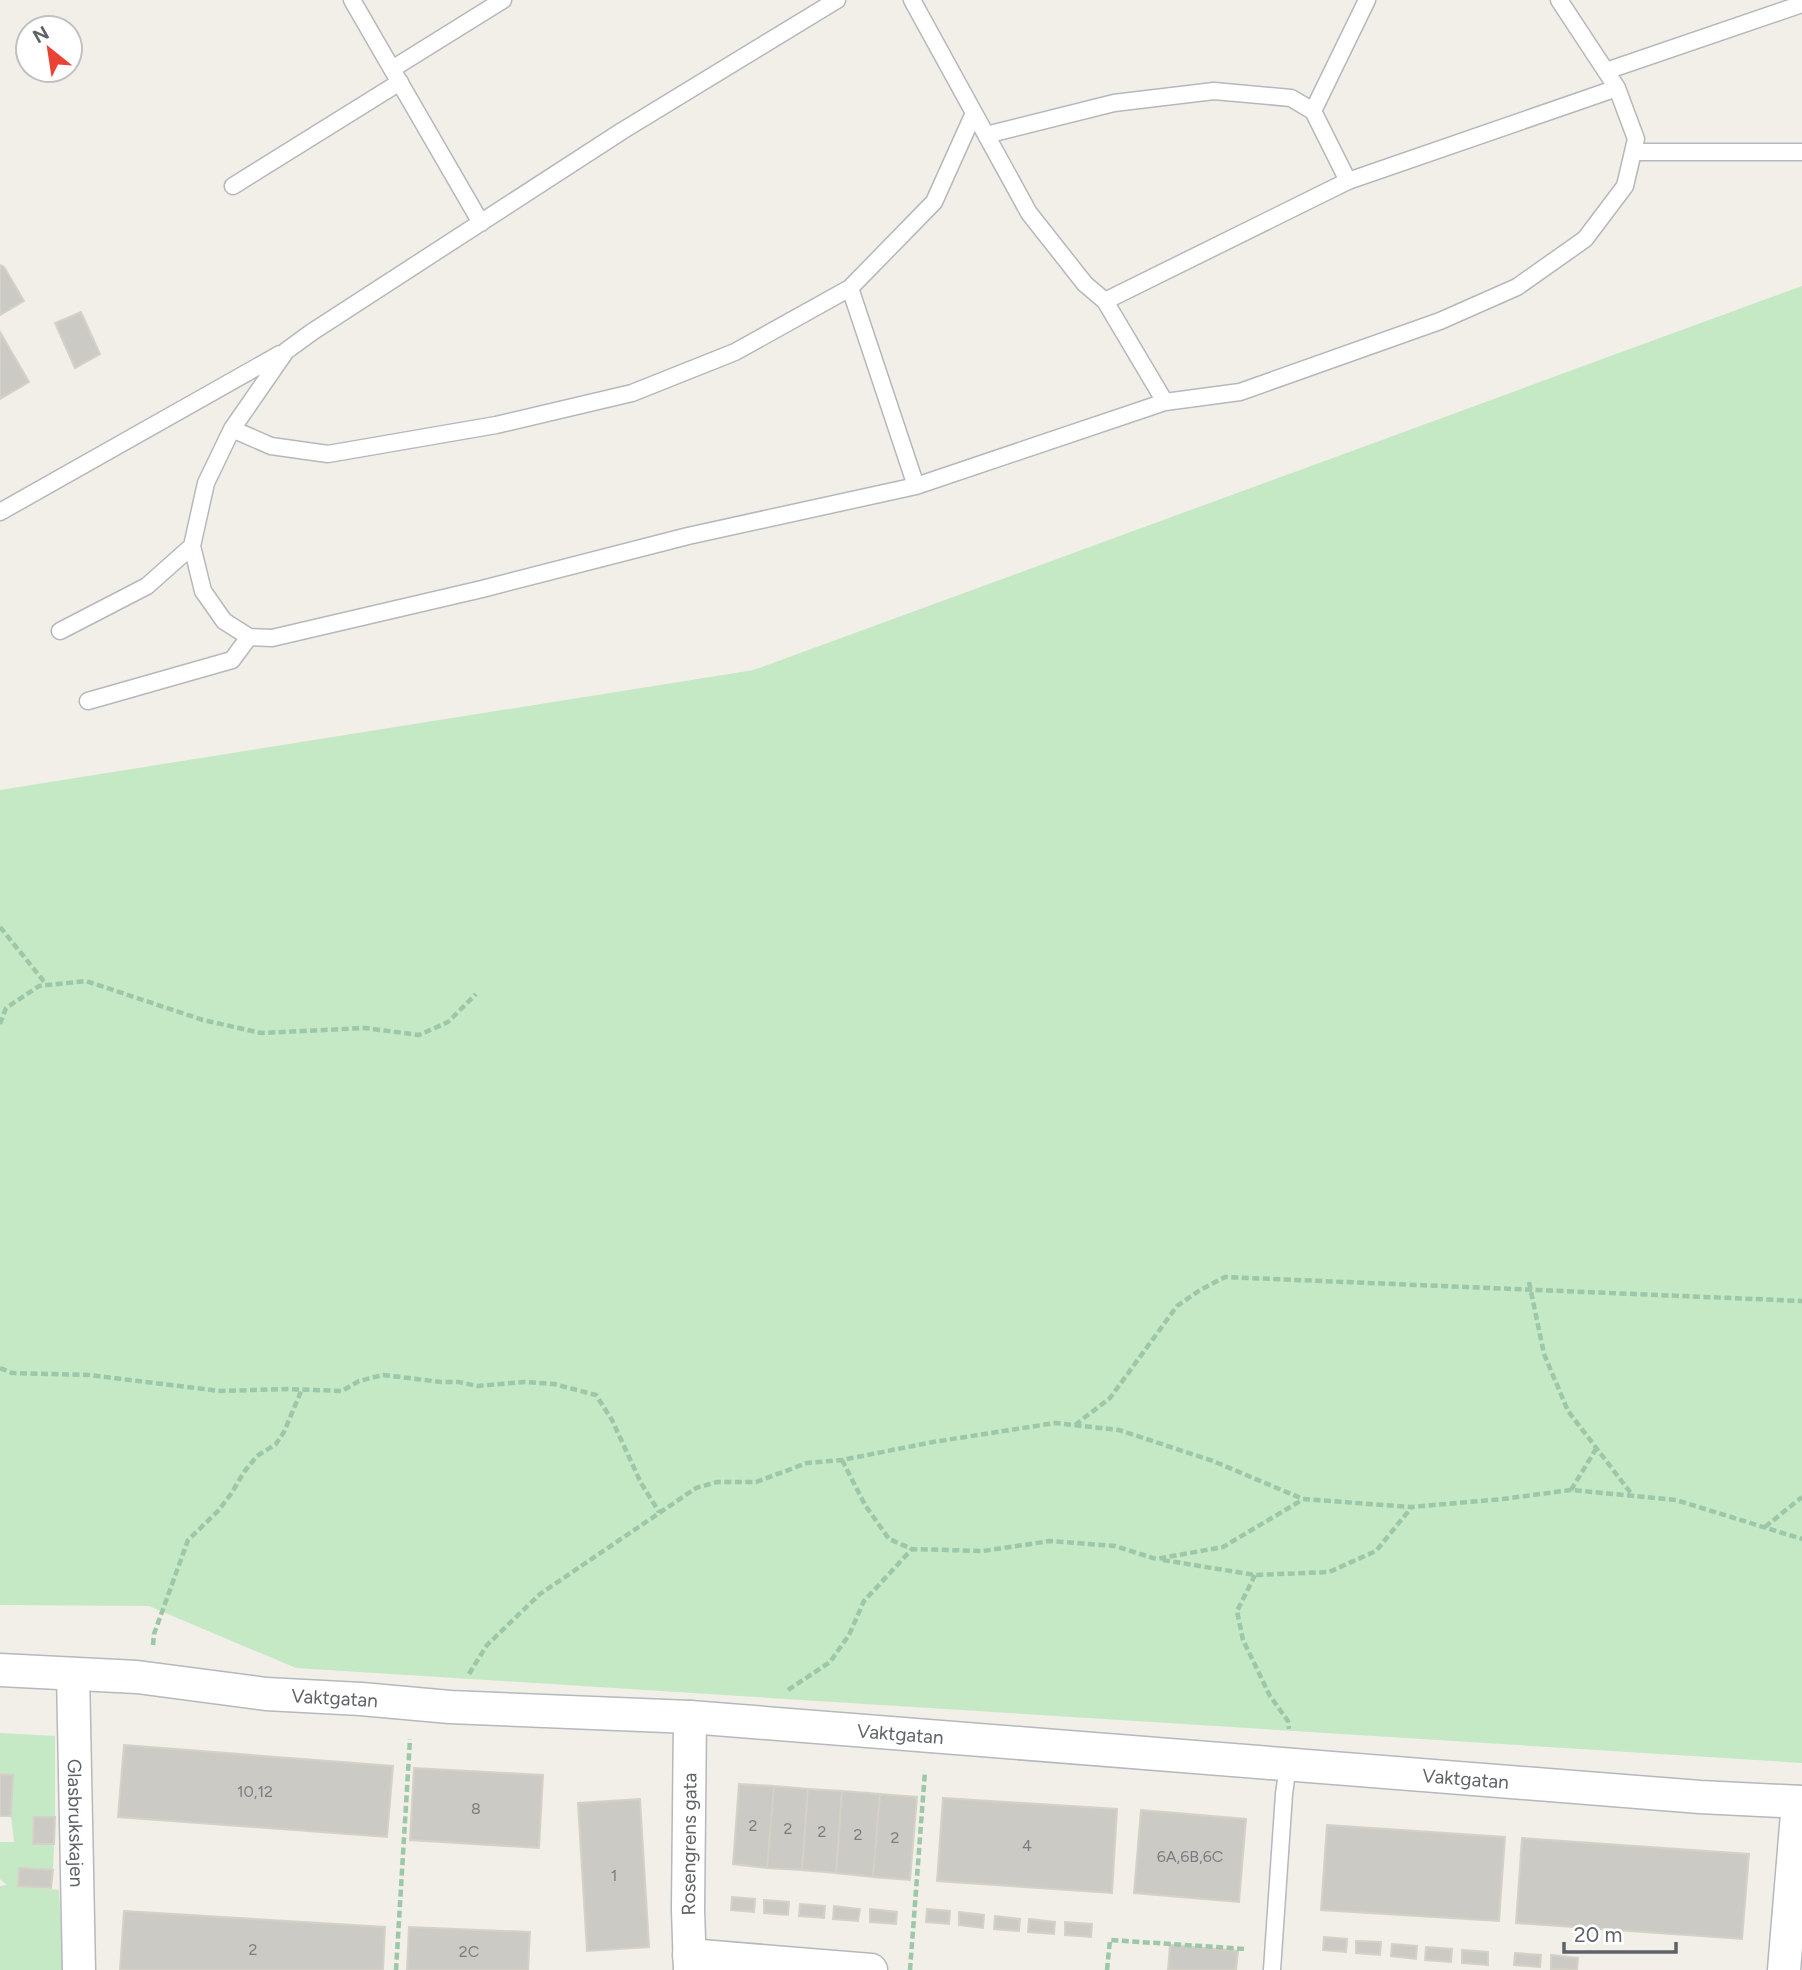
<svg xmlns="http://www.w3.org/2000/svg" width="1802" height="1970" font-family="Figtree,sans-serif">
<style>
.green{fill:#c5e8c5}
.building{fill:#cccac5;stroke:#d6d1c6;stroke-width:2}
.lines{fill:none;stroke-linecap:round;stroke-linejoin:round}
.lane-casing{stroke:#b5b8bc;stroke-width:19}
.street-casing{stroke:#b5b8bc;stroke-width:35}
.path{stroke:#9cc7a9;stroke-width:4.5;stroke-dasharray:7 3.5;stroke-linecap:butt}
.lane{stroke:#fff;stroke-width:16}
.street{stroke:#fff;stroke-width:32}
.labels{text-anchor:middle;dominant-baseline:central;stroke-width:5;stroke-linejoin:round;paint-order:stroke}
.number-label{font-size:16px;fill:#7a7d7f}
.street-label{font-size:19px;fill:#5f6368;stroke:#fff}
</style>
<rect width="100%" height="100%" fill="#f1efe8"/>
<!-- green -->
<path class="green" d="M1802,286V1763L296,1668L149,1606L0,1605V790L754,670Z
M0,1733L55,1736V1817H34L33,1843L54,1844L53,1870L19,1868L18,1886L59,1890L63,1970H0V1886L7,1885L0,1879V1842H14L11,1816L13,1775L0,1774Z"/>
<!-- building -->
<path class="building" d="M0,265L4,267L24,301L0,315Z
M81,312L100,354L75,368L55,323Z
M0,332L29,382L0,399Z
M124,1745L393,1766L387,1837L118,1817Z
M414,1768L543,1775L539,1848L410,1840Z
M0,1774L13,1775L11,1816H0Z
M739,1784L774,1786L767,1868L733,1864Z
M774,1786L808,1789L802,1870L767,1868Z
M808,1789L842,1791L836,1873L802,1870Z
M842,1791L880,1794L873,1877L836,1873Z
M880,1794L917,1797L910,1880L873,1877Z
M943,1798L1117,1809L1112,1893L937,1881Z
M640,1799L649,1947L587,1951L578,1803Z
M1141,1810L1246,1819L1239,1902L1134,1893Z
M34,1817H55L54,1844H33Z
M1327,1825L1505,1837L1499,1921L1321,1910Z
M1522,1838L1749,1854L1742,1939L1516,1923Z
M19,1868L53,1870L51,1888L18,1886Z
M732,1897L755,1899L754,1912L731,1910Z
M764,1900L789,1902L788,1915L764,1913Z
M800,1904L825,1906L824,1918L799,1916Z
M834,1906L860,1909L858,1921L833,1919Z
M870,1909L897,1912L896,1924L870,1922Z
M927,1909L950,1911L949,1924L926,1922Z
M124,1911L385,1927L383,1970H120Z
M959,1912L984,1915L983,1928L959,1925Z
M995,1916L1020,1919L1019,1931L994,1929Z
M1029,1919L1055,1922L1054,1934L1028,1932Z
M1065,1922L1092,1924L1091,1937L1065,1935Z
M409,1927L530,1932L528,1970H407Z
M1324,1937L1347,1939L1346,1952L1323,1950Z
M1356,1941L1381,1942L1380,1955L1356,1953Z
M1392,1944L1417,1946L1416,1959L1391,1956Z
M1170,1945L1238,1951L1236,1970H1168Z
M1426,1947L1452,1949L1451,1962L1425,1960Z
M1462,1950L1488,1952V1965L1462,1963Z
M1515,1953L1541,1955L1540,1967L1514,1965Z
M1551,1955L1578,1958L1577,1970L1551,1969Z"/>
<g class="lines">
<defs>
<path id="lane" d="M352,0L481,223
M837,0L622,131L312,332L286,351L232,429L206,483L192,546L203,591L224,621L249,637L272,638L482,589L688,536L916,486L1165,402L1240,392L1440,321L1517,287L1585,239L1625,186L1636,139L1617,88L1559,0
M912,0L1029,213L1085,284L1105,301L1165,402
M392,69L503,0
M1606,71L1802,4
M1313,111L1367,0
M986,135L1114,103L1214,91L1291,98L1313,111L1348,181
M1633,152H1802
M233,186L400,82
M850,288L916,486
M1105,301L1348,181L1617,88
M232,429L271,446L328,454L496,425L632,393L735,352L850,288L934,202L974,113
M0,512L280,354
M60,631L147,586L192,546
M88,701L232,660L249,637
M1272,1970L1284,1794L1288,1765"/>
<g id="street">
<path id="s1" d="M0,1670L137,1677L266,1694L361,1699L450,1707L690,1717L1700,1797L1802,1802"/>
<path id="s2" d="M73,1674L79,1970"/>
<path d="M689,1955L871,1970"/>
<path id="s3" d="M690,1970L688,1909L690,1717"/>
<path d="M1784,1970L1798,1802"/>
</g>
</defs>
<!-- lane casing -->
<use href="#lane" class="lane-casing"/>
<!-- street casing -->
<use href="#street" class="street-casing"/>
<!-- path -->
<path class="path" d="M0,927L46,984
M0,1024L6,1008L39,986L86,981L203,1020L261,1033L365,1028L419,1035L448,1022L476,994
M1529,1282L1544,1354L1568,1411L1633,1496
M0,1368L12,1373L89,1375L220,1391L288,1389L342,1391L359,1381L383,1375L441,1382H459L477,1386L524,1382L554,1384L596,1395L612,1420L641,1483L659,1512
M1075,1425L1110,1398L1177,1306L1200,1290L1225,1277L1802,1301
M842,1460L865,1505L889,1539L912,1549L983,1551L1050,1541L1115,1546L1156,1559L1223,1547L1302,1500
M1571,1490L1596,1449
M1765,1527L1802,1497
M1163,1560L1255,1575L1329,1572L1376,1551L1411,1508
M1255,1575L1237,1611L1243,1640L1270,1696L1288,1721L1289,1729
M153,1645L154,1634L188,1540L218,1511L231,1494L244,1472L257,1456L276,1444L284,1432L302,1389
M469,1674L487,1645L540,1594L696,1488L717,1482H756L807,1463L842,1460L933,1442L1055,1423L1119,1430L1213,1461L1303,1499L1411,1507L1503,1499L1571,1490L1676,1500L1802,1539
M788,1690L830,1662L849,1635L864,1601L912,1549
M396,1970L410,1739
M910,1970L925,1771
M1107,1970L1110,1940L1246,1949"/>
<!-- lane -->
<use href="#lane" class="lane"/>
<!-- street -->
<use href="#street" class="street"/>
</g>
<g class="labels">
<!-- number labels -->
<g class="number-label">
<text x="255" y="1791">10,12</text>
<text x="476" y="1808">8</text>
<text x="753" y="1825">2</text>
<text x="788" y="1828">2</text>
<text x="822" y="1831">2</text>
<text x="858" y="1834">2</text>
<text x="895" y="1837">2</text>
<text x="1027" y="1845">4</text>
<text x="1190" y="1856">6A,6B,6C</text>
<text x="614" y="1875">1</text>
<text x="253" y="1949">2</text>
<text x="469" y="1951">2C</text>
</g>
<!-- street labels -->
<g class="street-label">
<text stroke="none"><textPath href="#s1" startOffset="336">Vaktgatan</textPath></text>
<text stroke="none"><textPath href="#s1" startOffset="903">Vaktgatan</textPath></text>
<text stroke="none"><textPath href="#s1" startOffset="1470">Vaktgatan</textPath></text>
<text stroke="none"><textPath href="#s2" startOffset="149">Glasbrukskajen</textPath></text>
<text stroke="none"><textPath href="#s3" startOffset="126">Rosengrens gata</textPath></text>
</g>
</g>
<!-- north arrow -->
<g transform="translate(49 49) rotate(330)"><circle r="33" fill="#ffffff" stroke="#bfc1c3" stroke-width="2"/>
<path d="M0-5L12 26L0 18L-12 26Z" fill="#ea4335"/>
<text y="-10" font-size="19" font-weight="bold" text-anchor="middle" fill="#5f6368">N</text>
</g>
<!-- scale -->
<path d="M1564 1942v10h112v-10" fill="none" stroke="#5f6368" stroke-width="3.5"/>
<text x="1574" y="1942" font-size="21" fill="#5f6368" stroke="#ffffff" stroke-width="5" paint-order="stroke">20 m</text>
</svg>
